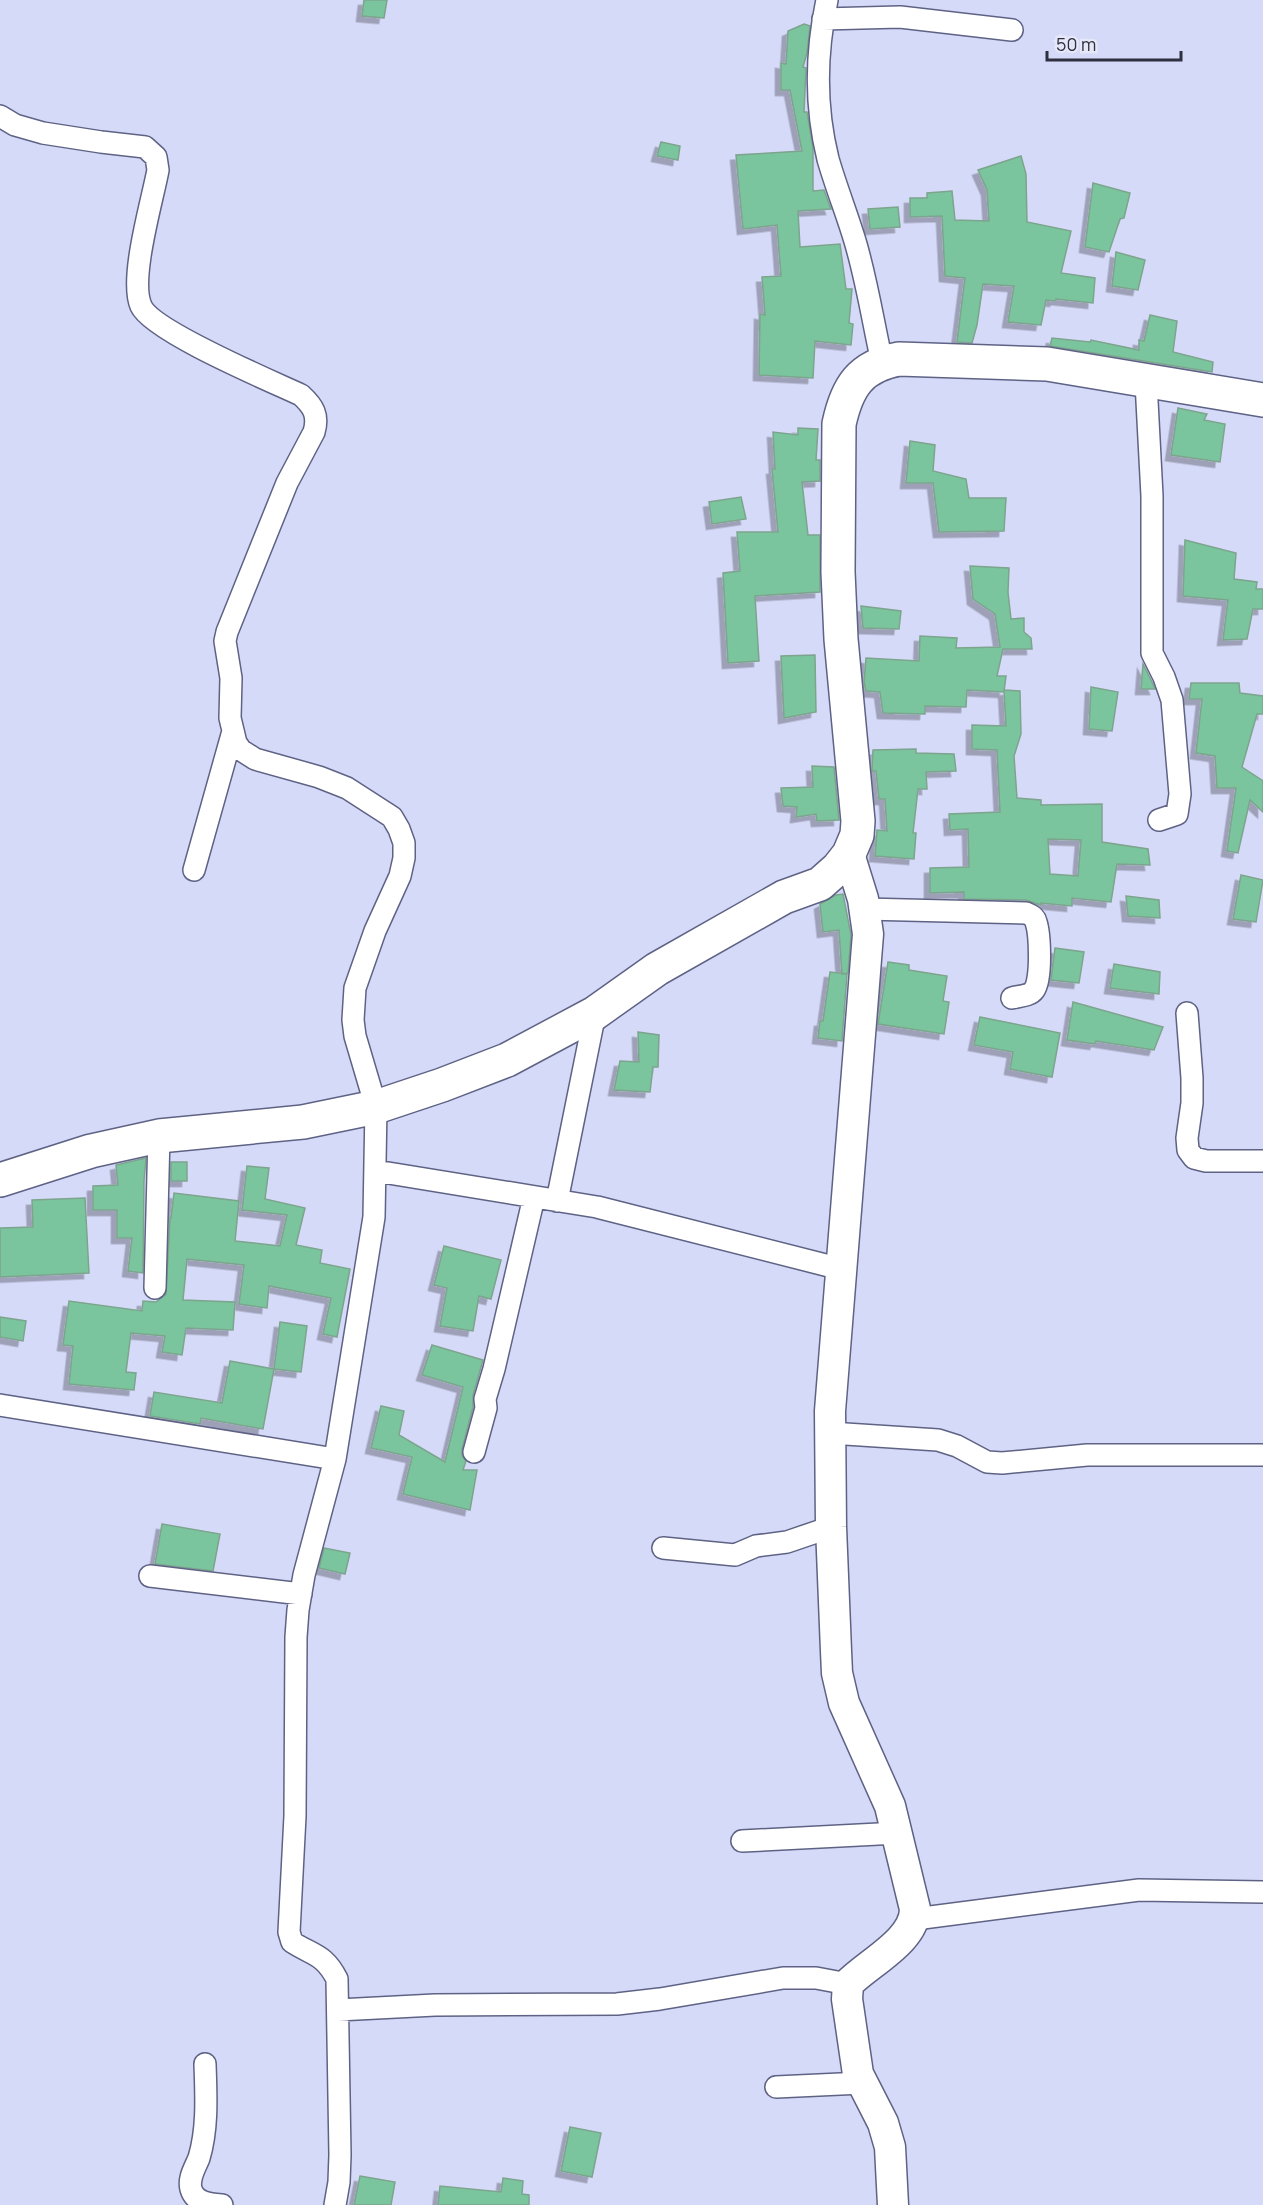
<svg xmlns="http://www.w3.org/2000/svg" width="1263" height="2205" font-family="Manrope,sans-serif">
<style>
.building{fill:#7ac59d;stroke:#7da48e;stroke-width:1.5;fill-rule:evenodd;filter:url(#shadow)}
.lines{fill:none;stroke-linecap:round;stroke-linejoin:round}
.street-casing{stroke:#5e6284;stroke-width:24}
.secondary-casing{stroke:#5e6284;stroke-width:33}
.primary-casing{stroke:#5e6284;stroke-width:36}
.street{stroke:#fff;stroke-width:21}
.secondary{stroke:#fff;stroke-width:30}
.primary{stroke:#fff;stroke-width:33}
</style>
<defs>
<filter id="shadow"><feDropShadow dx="-5.5" dy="5.5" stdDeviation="0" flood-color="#0004"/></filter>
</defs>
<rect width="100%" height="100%" fill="#d6daf9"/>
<!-- building -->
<path class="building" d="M364,0H387L384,18L362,16Z
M804,24L810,26L807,53L803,67L806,68L804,112H807L813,148V191L824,190L831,209L798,211L800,247L840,244L846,289H852L849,323L853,324L851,345L815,341L813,378L759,375L760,314L765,315L762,277L781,276L777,225L743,229L736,155L802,151L790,90H781V63L786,64L788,31Z
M661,142L680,146L678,160L657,156Z
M1021,156L1026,174L1027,222L1071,231L1061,273L1095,278L1093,303L1056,299L1055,301L1046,300L1041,325L1008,322L1014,286L983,284L977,325L972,343L957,342L965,278L945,276L942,216L910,217V198H927V193L952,191L955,220L989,221L987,190L978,170Z
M1093,183L1130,193L1124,218L1120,219L1109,252L1085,247Z
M898,207L900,227L870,229L868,209Z
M1116,252L1145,260L1138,290L1112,286Z
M1150,315L1177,321L1173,352L1213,362L1212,372L1050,346L1052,338L1090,342L1091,340L1139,350V340L1144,341Z
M1178,408L1207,414L1204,420L1225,424L1220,462L1171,455Z
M798,428L818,429L816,460H820V481L802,482L808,535H820V592L755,596L759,661L728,663L723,573L740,571L737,532H778L772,469H775L773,432L798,435Z
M910,441L935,445L933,471L966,479L969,498H1006L1004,531L939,532L933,483H906Z
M741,497L746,519L712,524L709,502Z
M1185,540L1236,553L1234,579L1257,582L1256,589H1263V609H1253L1247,639L1223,640L1228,600L1183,596Z
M970,566L1009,568L1008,592L1011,619L1024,618V632L1031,638L1032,649H1003L997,676H1006L1004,692L967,690L966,707L925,706V714L883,713L880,692L866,691L864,682L866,658L919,661L920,636L957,638L956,648L1000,647L995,614L973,599Z
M861,606L901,611L899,629L863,628Z
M815,655L816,712L784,718L781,656Z
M1143,664L1152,682L1155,689H1141Z
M1191,683H1239L1240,693L1263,696V714H1257L1242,767L1263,781V812L1250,800L1238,853L1227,851L1236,788H1217L1215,756L1196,753L1202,699H1189Z
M1091,687L1118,692L1112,731L1089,729Z
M1004,690L1020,691L1021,734L1014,756L1017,798L1041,800V805L1102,804V842L1148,849L1150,865L1117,864L1111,902L1072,898V906L1041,903V905L1026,900L964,899V892L930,893V868L969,867L968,829L950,830L949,814L1000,812L997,750L972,749V725L1006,726ZM1048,839L1081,840L1078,876L1050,874Z
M916,749V753L954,754L956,771L926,772L927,789H918L913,833H916L914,859L875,856L877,830L887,831L885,799H879L876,771H872L873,750Z
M812,766L834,767L839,820L817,821L816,814L796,817L797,807L783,806L781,788L813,787Z
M1241,875L1263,880L1256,922L1233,919Z
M843,894L851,935L848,973L842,974L839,930L823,932L820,904L836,895Z
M1126,896L1159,900L1160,918L1128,916Z
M1055,948L1084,952L1079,983L1051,980Z
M888,962L909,965V970L947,976L943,1001L949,1002L944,1034L878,1024Z
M1114,964L1160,972L1159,994L1110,988Z
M830,972L847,974L842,1041L818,1038L820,1021H823Z
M1073,1002L1163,1027L1154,1050L1096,1041L1095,1044L1067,1040Z
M980,1017L1060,1033L1052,1077L1010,1069L1013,1052L974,1045Z
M638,1032L659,1035L658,1067H653L650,1092L614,1090L620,1061L639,1062Z
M146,1158L144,1181L143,1273L128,1271L132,1238H117V1210H93V1186L118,1185L116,1165Z
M171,1162H187V1181H171Z
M247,1166L269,1168L265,1199L305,1208L296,1245L322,1250L320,1263L350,1269L337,1337L323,1334L331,1298L269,1286L267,1308L239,1304L244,1265L187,1259L183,1300L235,1302L233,1330L186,1328L182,1355L162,1352L165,1336L131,1333L126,1372L136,1373L134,1390L69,1384L73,1346L63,1345L69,1301L142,1311L143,1301L156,1302L166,1294L170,1218H171L174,1193L239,1201L235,1241L280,1246L287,1215L242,1210Z
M85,1198L89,1273L0,1277V1228L33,1227L32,1200Z
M444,1246L501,1260L491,1299L479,1296L473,1331L440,1326L447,1288L434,1285Z
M0,1317L26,1321L23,1341L0,1337Z
M280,1322L307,1326L301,1372L274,1369Z
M432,1345L483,1360L473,1395V1407L462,1449V1456L466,1461L463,1470H477L470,1510L403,1494L412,1457L371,1448L381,1406L404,1411L399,1435L445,1462L463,1387L422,1375Z
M230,1361L274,1369L263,1429L201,1418L200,1424L150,1416L154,1392L222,1403Z
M162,1524L220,1534L213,1571L155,1564Z
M324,1548L350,1553L345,1574L319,1568Z
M570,2127L601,2133L592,2177L561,2171Z
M360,2176L395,2182L391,2205H354Z
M503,2178L523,2181L522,2194L529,2195V2205H438L440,2186L501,2192Z"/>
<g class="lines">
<defs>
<path id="street" d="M827,0C816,52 815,107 828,159C836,187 847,214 855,241C867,281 873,322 882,362
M823,19L900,17L1012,30
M0,116L15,125L43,133L101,142L145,147L156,157L158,170C152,202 129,279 141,306C152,331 271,381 301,395C313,406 319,415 314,432L287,483L227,632L225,641L231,678L230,718L236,743L241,750L255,759L319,777L347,788L392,817L399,829L404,843V858L400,876L375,931L355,988L353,1020L355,1036L376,1107L374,1217L335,1459L304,1575L298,1610L296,1637L295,1816L289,1932L292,1942C314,1956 324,1954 337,1979L340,2155L339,2182L335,2205
M1146,382L1152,496V653L1164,677L1172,700L1180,794L1177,814L1159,820
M194,870L233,731
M865,909L1026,913C1031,915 1035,917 1036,922C1040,934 1042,980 1034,990C1030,996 1019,996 1012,998
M1187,1013L1192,1078V1103L1187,1138L1188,1150L1194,1158L1206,1161H1263
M376,1171L597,1207L841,1269
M557,1201L595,1013
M155,1288L159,1136
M0,1405L335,1459
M830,1433L938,1440L957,1446L987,1462L1002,1463L1087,1455H1263
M474,1452L486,1408L485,1399L494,1369L534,1197
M663,1548L735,1555L756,1546L787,1542L831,1527
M150,1576L301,1594
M742,1841L898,1833
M915,1919L1139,1890L1263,1892
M338,2010L435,2005L617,2004L660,1999L783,1978H816L848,1984
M205,2064C206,2095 208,2128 199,2158C195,2168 188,2178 191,2189C195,2203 210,2204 222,2205
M776,2087L862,2083"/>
<path id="secondary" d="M849,854L863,899L868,934L830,1411L831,1527L836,1651L837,1673L844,1703L890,1806L915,1909C915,1941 868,1963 848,1984L847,1999L858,2074L883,2123L890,2147L893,2205"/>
<path id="primary" d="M0,1180L91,1151L159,1136L303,1122L376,1107L442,1085L507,1060L595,1013L657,969L784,897L820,884L838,868L849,854L857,835L858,821L841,639L838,572L839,424C847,387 860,366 899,359L1047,364L1263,400"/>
</defs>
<!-- street casing -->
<use href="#street" class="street-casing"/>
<!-- secondary casing -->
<use href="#secondary" class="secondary-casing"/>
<!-- primary casing -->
<use href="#primary" class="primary-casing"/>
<!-- street -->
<use href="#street" class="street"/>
<!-- secondary -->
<use href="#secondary" class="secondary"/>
<!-- primary -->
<use href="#primary" class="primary"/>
</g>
<!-- scale -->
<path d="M1047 51v9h134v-9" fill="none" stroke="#2e2f3f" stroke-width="3"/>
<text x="1056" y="51" font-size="18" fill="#2e2f3f" stroke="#e6e8f8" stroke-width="4.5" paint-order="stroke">50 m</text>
</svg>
